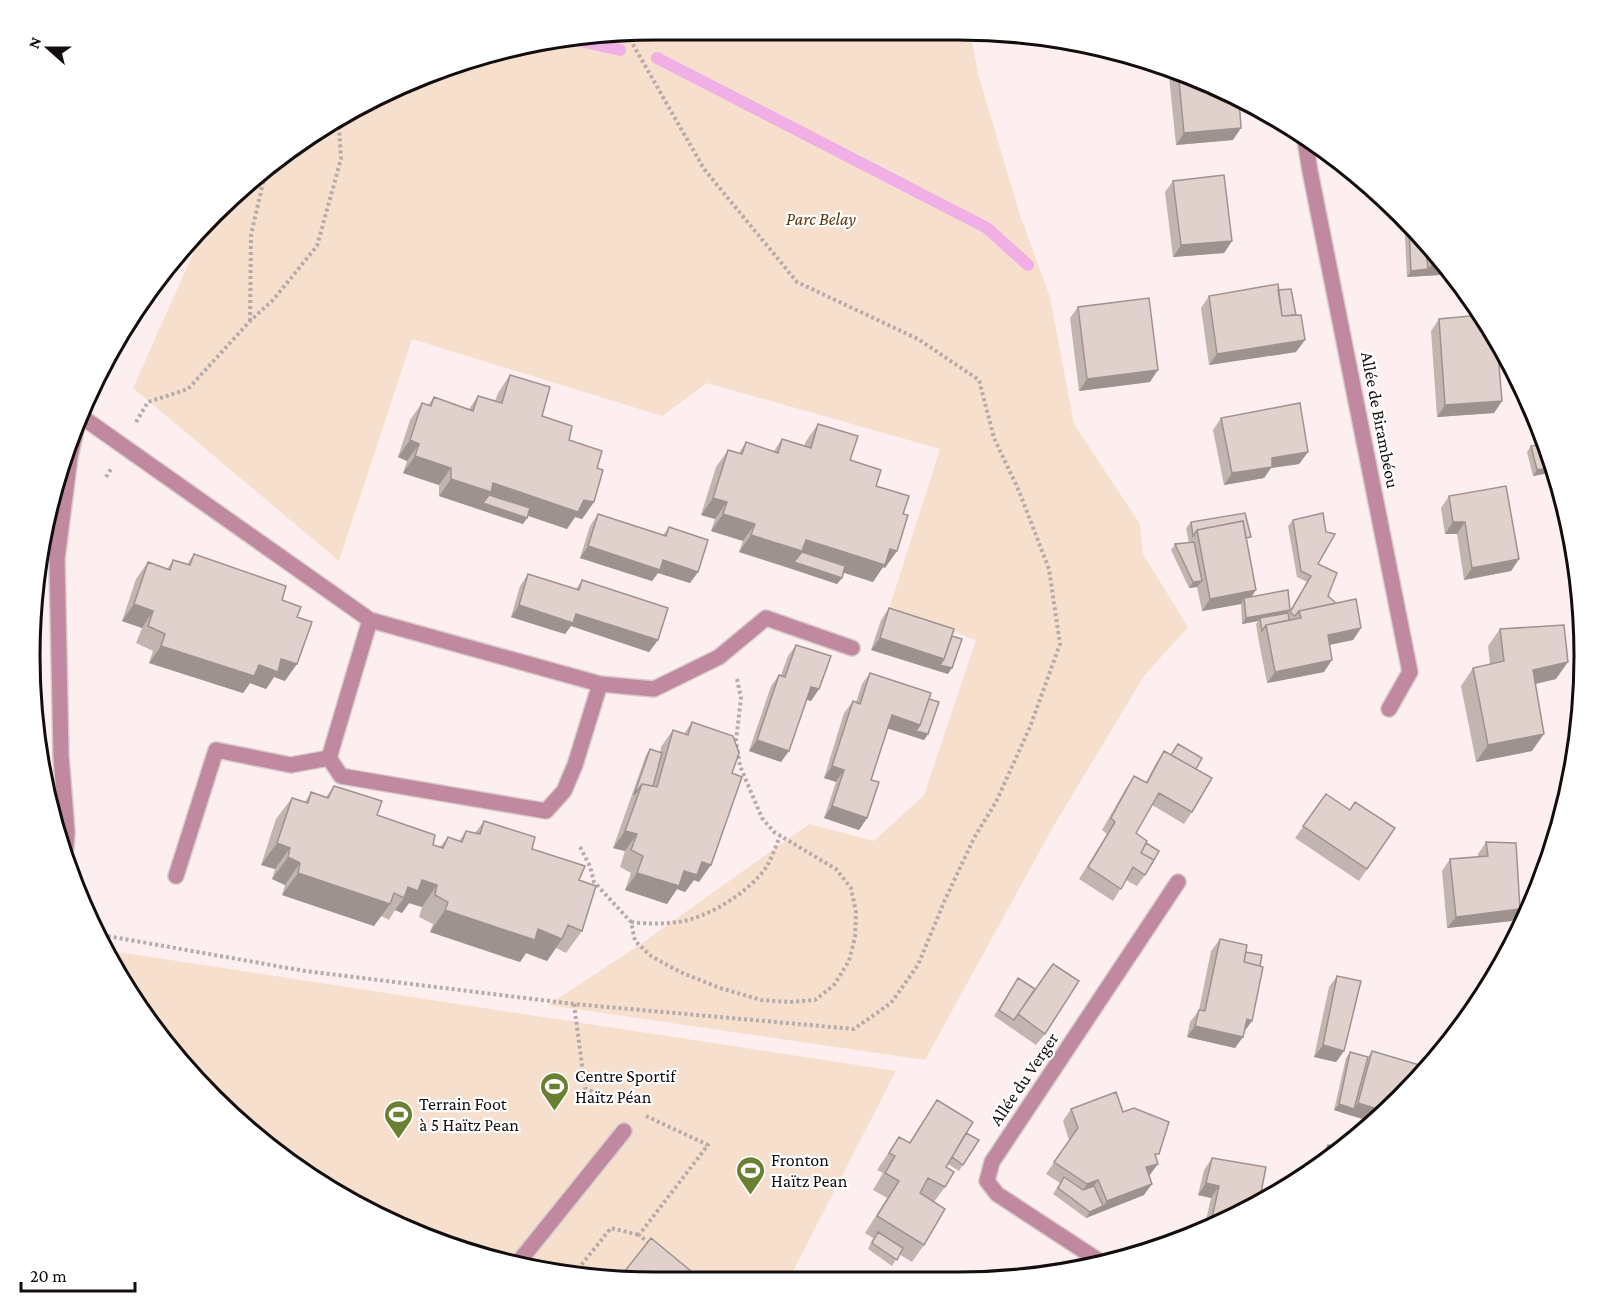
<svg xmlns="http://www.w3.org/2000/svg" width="1615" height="1312" font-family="'Crimson Pro',serif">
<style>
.green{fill:#f7dfcd}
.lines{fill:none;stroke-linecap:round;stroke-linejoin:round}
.stream{stroke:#f0b0e6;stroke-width:12}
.minor-casing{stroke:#d8cbcb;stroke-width:18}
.path{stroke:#b6abab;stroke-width:4;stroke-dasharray:3 3;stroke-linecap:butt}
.minor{stroke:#c0899f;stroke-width:15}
.wall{fill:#c2b4af}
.shaded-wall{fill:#9e928f}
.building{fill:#e1d1cc;stroke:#9e928f;stroke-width:1.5}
.labels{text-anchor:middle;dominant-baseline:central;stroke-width:4.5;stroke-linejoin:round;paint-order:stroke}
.park-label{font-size:18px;font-style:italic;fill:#5d330a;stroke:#fff}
.street-label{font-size:18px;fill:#130d0d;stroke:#fff}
.poi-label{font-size:18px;fill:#130d0d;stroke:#fff;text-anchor:start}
.rim{fill:none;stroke:#130d0d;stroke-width:3}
</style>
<rect width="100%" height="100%" fill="#fdefef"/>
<!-- green -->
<path class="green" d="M656,30L970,31L978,74L1020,215L1050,297L1074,424L1140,524L1143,554L1188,627L1144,676L1053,827L925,1060L548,1005L638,946L809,824L874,841L924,795L976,640L889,609L940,449L707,383L662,416L412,339L339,561L133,388L208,220L214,213L343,114L494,51Z
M105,950L896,1071L788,1281H615L494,1261L379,1217L275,1152L160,1037Z"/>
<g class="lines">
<!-- stream -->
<path class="stream" d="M576,40L620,50
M657,58L987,228L1028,265"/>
<defs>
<path id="minor" d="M1304,134L1310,171L1410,672L1389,709
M82,417L370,620L600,684L575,765L564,791L546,811L341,776L329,758L370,620
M600,684L654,689L719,657L766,618L852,648
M66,848L67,831L61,756L57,559L70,457L77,426
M176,876L216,750L291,765L329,758
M517,1264L624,1131
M1104,1264L997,1194L987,1181L992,1162L1178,882"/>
</defs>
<!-- minor casing -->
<use href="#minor" class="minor-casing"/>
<!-- path -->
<path class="path" d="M250,321L251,235L265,174
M136,422L148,402L188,389L250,321L273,300L317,246L341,159L339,126L333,122
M106,477L111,469
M580,847L590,866L594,882L631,922L635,941L651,956L680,972L720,988L761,1000L790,1002L815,1000L834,985L849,961L855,937L856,912L851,888L836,869L774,832L762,818L740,766L736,741L741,698L737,679
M631,922C647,924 662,924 678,922C708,918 750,892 767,866C772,857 776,846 780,836
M96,934L305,971L574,1004L854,1029L891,1003L918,965L944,902L974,838L996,802L1030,727L1060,644L1049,569L1019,491L994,438L979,380L918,339L797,282L704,169L627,34
M574,1004L585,1088L620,1104
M646,1116L708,1145L639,1235L650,1244
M574,1274L611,1228L639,1235
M768,1281L775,1274L780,1281"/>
<!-- minor -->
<use href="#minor" class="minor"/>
</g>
<!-- wall -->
<path class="wall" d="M1168,67L1198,78L1233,140L1176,145Z
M1173,181L1232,241L1224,253L1173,257L1165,192Z
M1404,216L1455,274L1407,277Z
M1278,290L1296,352L1209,365L1201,308L1209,296Z
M1078,307L1150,382L1079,391L1070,318Z
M1439,319L1502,401L1494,413L1437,417L1431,331Z
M510,375L542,416L569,440L597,468L594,502L582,519L575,517L567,529L528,516L523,524L439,496V485L403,473L407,461L398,457L410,420L422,403L428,405L434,397L469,409L478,396L495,401L498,393Z
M1221,418L1308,452L1299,464L1271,468L1264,478L1224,485L1213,430Z
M818,424L850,460L876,486L885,568L883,567L873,582L843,572L842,578L837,584L739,552L743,541L711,531L715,519L701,515L716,467L728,450L739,453L746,442L774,451L782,439L804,446L806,441Z
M1531,446L1555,472L1533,476L1527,452Z
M1449,496L1519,559L1511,571L1464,580L1457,534H1445L1441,508Z
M598,514L663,535L669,527L698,572L690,583L658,573L652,581L580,558L590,526Z
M1293,520L1318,564L1328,596L1361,628L1353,640L1329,645L1324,672L1267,683L1258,637L1256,624L1258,621L1242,624L1241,604L1202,611L1197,587L1189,588L1171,550L1175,544L1189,543L1186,528L1191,522L1247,543L1251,597L1288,614L1307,582L1297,577L1288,526Z
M194,554L282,600L297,617L285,681L274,677L266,689L250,683L243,693L149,663L153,651L136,643L142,628L122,621L136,579L148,562L167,569L173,560L187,564Z
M528,574L576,589L582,580L658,640L649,652L571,626L565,634L511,617L520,586Z
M889,608L952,636L948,674L871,650L881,620Z
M1500,629L1556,679L1536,684L1532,751L1476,762L1461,686L1473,668L1490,664L1488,646Z
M796,645L819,689L811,701L807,700L781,762L749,751L771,686L779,675H781L788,656Z
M870,673L929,699L928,734L924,740L888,728L871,780L867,818L859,830L824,818L836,782L824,778L844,713L853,701L856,702L862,684Z
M692,722L732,773L699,882L694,880L685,892L677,889L667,904L625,890L631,873L620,867L625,851L613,848L646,755L650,749L660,753L661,747L673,730L684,734Z
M1164,751L1196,769L1192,812L1184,824L1152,805L1136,833L1146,843L1145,875L1137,886L1126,880L1113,901L1079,879L1107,834L1102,830L1126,788L1134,776L1146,782L1156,763Z
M334,786L377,815L433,845L440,847L448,837L459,841L466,831L475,833L484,821L532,849L579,880L582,931L566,953L556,948L547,961L526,953L520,962L430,932L433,924L419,917L422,907L409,903L402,913L395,910L389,920L381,916L374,926L282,895L285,885L272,879L275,869L261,865L276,819L292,798L305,802L311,792L326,797Z
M1326,794L1349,810L1355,802L1395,828L1359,881L1295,838Z
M1486,842L1512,921L1447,928L1442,871L1450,859L1478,857V854Z
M1220,939L1246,952L1244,1032L1235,1048L1187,1037L1190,1022L1199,1010L1211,951Z
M1337,976L1344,1051L1336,1062L1314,1057L1329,987Z
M1014,984L1045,1034L1036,1045L994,1016Z
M1372,1051L1430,1068L1373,1122L1334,1110L1346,1058L1350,1052L1368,1057Z
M937,1100L966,1133L979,1140L959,1171L948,1164L946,1167L945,1187L934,1202L924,1245L912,1262L899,1254L892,1266L868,1249L873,1238L865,1233L887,1198L873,1190L883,1173L877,1170L899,1137L909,1143Z
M1071,1109L1123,1112L1156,1158L1149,1176L1144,1195L1086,1218L1053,1194L1060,1183L1046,1174L1069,1140L1063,1121Z
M1328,1145L1340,1153L1321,1164L1324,1151Z
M1212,1158L1236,1218L1204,1229L1211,1198L1198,1195L1204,1170Z"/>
<!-- shaded-wall -->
<path class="shaded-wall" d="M1241,128L1233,140L1176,145L1184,133Z
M1232,241L1224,253L1173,257L1181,245Z
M1445,263L1455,274L1407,277L1411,271L1428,269L1432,264Z
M1305,340L1296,352L1209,365L1217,354Z
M1158,370L1150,382L1079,391L1087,379Z
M1502,401L1494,413L1437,417L1445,405Z
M410,440L419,444L407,461L398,457Z
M1308,452L1299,464L1271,468L1264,478L1224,485L1232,473L1272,458Z
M415,456L451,468L439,485L403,473Z
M1554,467L1555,472L1533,476L1537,470Z
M451,479L493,483L584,500L594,502L582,519L575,517L567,529L485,501L527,518L523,524L439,496Z
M713,498L727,502L715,519L701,515Z
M723,514L755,524L743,541L711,531Z
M1453,522H1465L1457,534H1445Z
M751,535L806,540L890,549L897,551L885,568L883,567L873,582L797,558L790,568L739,552Z
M588,546L663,560L698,572L690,583L658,573L652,581L580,558Z
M1519,559L1511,571L1464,580L1472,568Z
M794,562L842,578L837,584L790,568Z
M1202,581L1197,587L1189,588L1193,582Z
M1256,590L1248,602L1244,598L1241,604L1202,611L1210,599Z
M134,604L153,611L142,628L122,621Z
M519,605L576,614L658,640L649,652L571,626L565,634L511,617Z
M1290,610L1286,616L1260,618L1258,621L1242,624L1246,618Z
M1361,628L1353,640L1319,647L1328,635Z
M880,638L944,659L952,668L948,674L871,650Z
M161,646L259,665L281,659L297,664L285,681L274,677L266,689L250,683L243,693L149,663Z
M1332,660L1324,672L1267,683L1275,672Z
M1568,662L1556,679L1521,687L1533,670Z
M811,687L819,689L811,701L803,698Z
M892,715L920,725L928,734L924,740L883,727Z
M1544,734L1532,751L1476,762L1488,745Z
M757,740L789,751L781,762L749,751Z
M832,766L844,770L836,782L824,778Z
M832,806L867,818L859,830L824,818Z
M625,831L637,834L625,851L613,848Z
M277,843L290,848L275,869L261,865Z
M288,857L300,863L285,885L272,879Z
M702,862L711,865L699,882L694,880L685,892L677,889L667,904L625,890L637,873L684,871Z
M298,873L390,904L374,926L282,895Z
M422,880L437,885L422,907L409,903L402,913L395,910L404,898L408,887Z
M1520,909L1512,921L1447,928L1456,917Z
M445,910L538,929L562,939L547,961L526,953L520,962L430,932Z
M1247,1019L1252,1021L1244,1032Z
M1195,1026L1243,1037L1235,1048L1187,1037Z
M1323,1045L1344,1051L1336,1062L1314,1057Z
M1358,1103L1384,1111L1373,1122L1349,1115Z
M1339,1104L1354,1109L1349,1115L1334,1110Z
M1158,1164L1149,1176L1146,1167Z
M1098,1180L1089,1192L1079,1196L1087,1184Z
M1206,1183L1219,1186L1211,1198L1198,1195Z
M1152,1184L1144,1195L1086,1218L1090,1212L1103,1206L1107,1201Z"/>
<!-- building -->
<path class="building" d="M1178,70L1198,78L1239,99L1241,128L1184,133Z
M1224,175L1232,241L1181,245L1173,181Z
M1409,228H1415L1425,240L1428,269L1411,271Z
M1430,246L1445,263L1432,264Z
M1278,284L1282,316L1301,315L1305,340L1217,354L1209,296Z
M1291,289L1296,315L1282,316L1278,290Z
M1149,298L1158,370L1087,379L1078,307Z
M1481,315L1497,342L1502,401L1445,405L1439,319Z
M510,375L550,387L542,416L572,426L569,440L602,451L597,468L603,470L594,502L584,500L578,512L493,483L491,492L451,479V468L415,456L419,444L410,440L422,403L431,406L434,397L473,411L478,396L502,403Z
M1300,403L1308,452L1272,458V467L1232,473L1221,418Z
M818,424L858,436L850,460L881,470L876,486L909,496L903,514L908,515L897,551L890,549L885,565L806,540L802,551L751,535L755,524L723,514L727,502L713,498L728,450L742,454L746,442L778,453L782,439L811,448Z
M1545,444L1554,467L1537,470L1531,446Z
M1506,486L1519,559L1472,568L1465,522H1453L1449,496Z
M489,495L530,508L527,518L483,503Z
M1245,513L1251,537L1246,538L1243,521L1197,530L1193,536L1191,522Z
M1323,513L1326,532L1335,534L1318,564L1337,573L1328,596L1336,603L1299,611L1295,616L1290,612L1311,576L1301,571L1293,520Z
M598,514L666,536L669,527L708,540L698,572L663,560L660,570L588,546Z
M1243,521L1256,590L1210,599L1197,530Z
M1194,542L1202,581L1193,582L1175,544Z
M802,552L845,566L842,578L794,562Z
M194,554L286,586L282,600L301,607L297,617L312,622L297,664L281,659L278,672L259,665L254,676L161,646L165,634L148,626L153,611L134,604L148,562L170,570L173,560L190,565Z
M528,574L579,590L582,580L668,608L658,640L576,614L573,623L519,605Z
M1288,590L1290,610L1246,618L1244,598Z
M1356,599L1361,628L1328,635L1332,660L1275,672L1266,625L1301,618L1299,611Z
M889,608L954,629L944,659L880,638Z
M1288,613L1289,620L1266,625L1262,631L1260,618Z
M1564,625L1568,662L1533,670L1544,734L1488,745L1473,668L1504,661L1500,629Z
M952,636L962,639L952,668L940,665L944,659Z
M796,645L831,656L819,689L811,687L789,751L757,740L779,675L785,677Z
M870,673L931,693L920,725L892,715L871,780L879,782L867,818L832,806L844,770L832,766L853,701L860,704Z
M929,699L939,702L928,734L916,731L920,725Z
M692,722L733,736L739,753L732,773L742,777L711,865L702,862L697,875L684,871L679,886L637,873L643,856L631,850L637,834L625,831L642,784L657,787L673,730L688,735Z
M1178,744L1202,758L1196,769L1171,755Z
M650,749L662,753L653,786L642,784L634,795Z
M1164,751L1212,778L1192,812L1159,793L1136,833L1147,841L1141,853L1154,860L1145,875L1133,867L1121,889L1088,867L1115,822L1111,818L1134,776L1147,783Z
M334,786L382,801L377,815L435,835L433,845L443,848L448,837L462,842L466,831L480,834L484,821L535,837L532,849L585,866L579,880L596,886L582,931L568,925L562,939L538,929L535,940L445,910L448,902L435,895L437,885L422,880L418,891L408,887L404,898L394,893L390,904L298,873L300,863L288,857L290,848L277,843L292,798L308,803L311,792L328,798Z
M1326,794L1350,810L1355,802L1395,828L1367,869L1303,826Z
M1486,842L1516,843L1520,909L1456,917L1450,859L1488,856Z
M1146,843L1159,851L1154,860L1141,853Z
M1220,939L1247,945L1244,962L1263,967L1252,1021L1247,1019L1243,1037L1195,1026L1199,1010L1205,1011Z
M1246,952L1262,955L1260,966L1244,962Z
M1053,964L1079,981L1045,1034L1018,1014Z
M1337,976L1361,981L1344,1051L1323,1045Z
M1018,978L1035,989L1014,1020L999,1010Z
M1372,1051L1430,1068L1384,1111L1358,1103Z
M1350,1052L1368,1057L1354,1109L1339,1104Z
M1116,1092L1123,1112L1134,1108L1169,1122L1159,1154H1155L1158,1164L1146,1167L1152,1184L1107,1201L1098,1180L1087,1184L1054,1162L1078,1128L1071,1109Z
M937,1100L973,1122L946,1167L954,1172L945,1187L928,1178L920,1193L945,1209L924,1245L877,1216L899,1181L885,1173L895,1156L889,1153L899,1137L910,1143Z
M966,1133L979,1140L963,1165L952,1157Z
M1328,1145L1345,1148L1340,1153L1325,1162Z
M1212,1158L1266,1167L1259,1203L1236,1218L1210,1227L1219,1186L1206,1183Z
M1064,1177L1083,1190L1094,1186L1103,1206L1090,1212L1058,1188Z
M878,1232L903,1248L897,1260L872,1243Z
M651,1238L703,1281H617Z"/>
<!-- icons -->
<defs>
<symbol id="stadium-pin" viewBox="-11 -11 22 30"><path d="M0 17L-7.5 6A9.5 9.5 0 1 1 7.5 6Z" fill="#698033" stroke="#fff"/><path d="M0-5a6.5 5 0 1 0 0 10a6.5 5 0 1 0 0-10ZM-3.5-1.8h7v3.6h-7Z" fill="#fff"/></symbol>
</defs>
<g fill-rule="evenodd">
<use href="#stadium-pin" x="538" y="1070" width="33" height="45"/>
<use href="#stadium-pin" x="382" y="1098" width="33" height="45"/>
<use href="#stadium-pin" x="734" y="1154" width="33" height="45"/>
</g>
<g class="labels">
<!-- park labels -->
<g class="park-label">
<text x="821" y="219">Parc Belay</text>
</g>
<!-- street labels -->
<g class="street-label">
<text transform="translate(1380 420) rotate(79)">Allée de Birambéou</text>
<text transform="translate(1024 1079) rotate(-56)">Allée du Verger</text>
</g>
<!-- poi labels -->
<g class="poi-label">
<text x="575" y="1076">Centre Sportif<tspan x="575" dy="21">Haïtz Péan</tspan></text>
<text x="419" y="1104">Terrain Foot<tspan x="419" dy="21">à 5 Haïtz Pean</tspan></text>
<text x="771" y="1160">Fronton<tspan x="771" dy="21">Haïtz Pean</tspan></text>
</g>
</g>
<!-- crop -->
<path d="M0 0H1615V1312H0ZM656 40H958A616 616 0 0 1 1574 656V656A616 616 0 0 1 958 1272H656A616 616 0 0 1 40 656V656A616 616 0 0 1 656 40Z" fill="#fff" fill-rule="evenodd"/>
<path class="rim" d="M656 40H958A616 616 0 0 1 1574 656V656A616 616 0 0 1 958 1272H656A616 616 0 0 1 40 656V656A616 616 0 0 1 656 40Z"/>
<!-- north arrow -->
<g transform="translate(48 48) rotate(291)" stroke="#ffffff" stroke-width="4.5" paint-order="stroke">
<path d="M0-4.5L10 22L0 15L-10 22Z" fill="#130d0d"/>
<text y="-9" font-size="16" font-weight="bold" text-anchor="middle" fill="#130d0d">N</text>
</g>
<!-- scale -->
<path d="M21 1282v9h114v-9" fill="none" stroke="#130d0d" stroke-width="3"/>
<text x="30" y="1282" font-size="18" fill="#130d0d" stroke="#ffffff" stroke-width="4.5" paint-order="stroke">20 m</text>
</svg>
